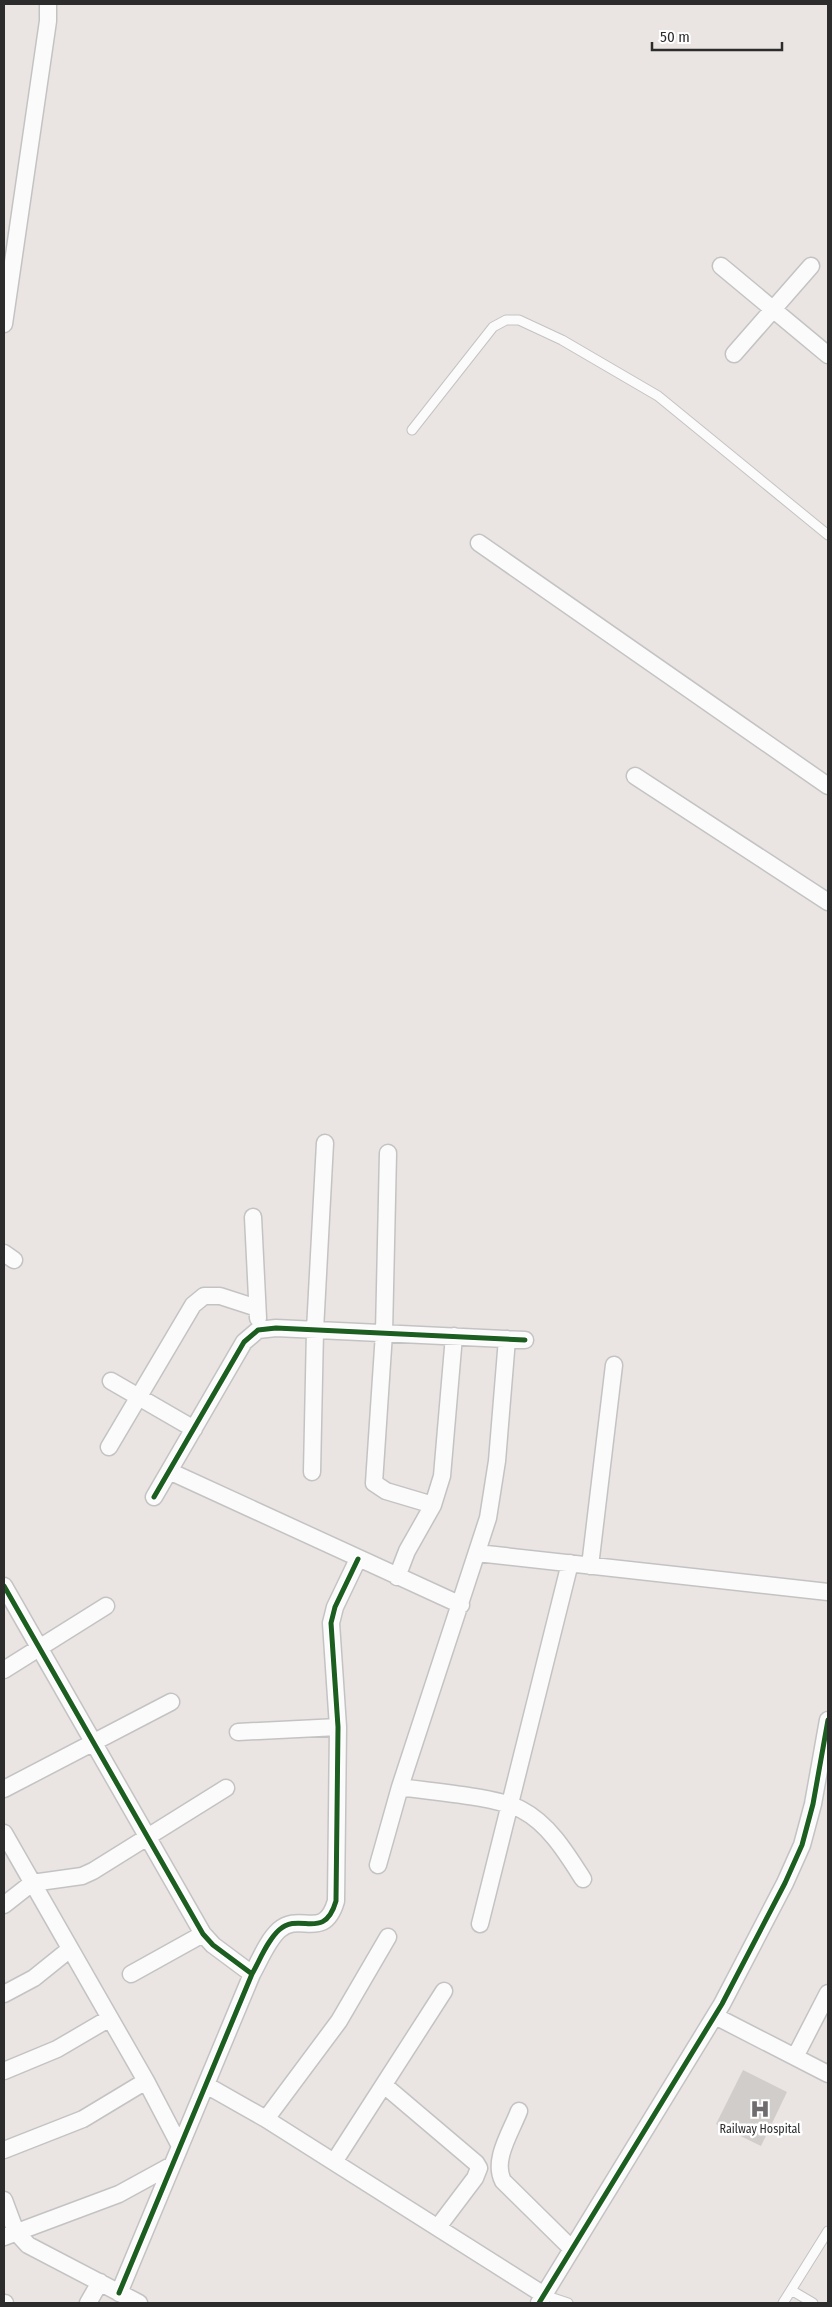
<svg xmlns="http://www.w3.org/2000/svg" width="832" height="2307" font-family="'Fira Sans Condensed',sans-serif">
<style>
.building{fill:#d1cdcb}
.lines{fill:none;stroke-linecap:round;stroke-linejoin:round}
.lane-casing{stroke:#c4c3c3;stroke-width:11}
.street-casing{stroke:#c4c3c3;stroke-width:19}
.lane{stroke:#fcfbfb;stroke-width:9}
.street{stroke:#fcfbfb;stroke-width:16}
.cycleway-casing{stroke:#fff;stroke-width:8}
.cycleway{stroke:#1b5e20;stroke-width:5}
.labels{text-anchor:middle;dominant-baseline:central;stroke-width:5;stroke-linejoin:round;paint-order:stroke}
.poi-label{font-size:12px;fill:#2c2c2c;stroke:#fff}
</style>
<rect width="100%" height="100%" fill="#eae4e2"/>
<!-- building -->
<path class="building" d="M743,2070L787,2092L761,2146L716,2124Z"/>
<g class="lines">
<defs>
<path id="lane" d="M412,430L493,327L506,320H519L562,340L658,396L828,535
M791,2290L813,2303
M544,2295L568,2303
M783,2303L828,2231"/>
<path id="street" d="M721,266L828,355
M4,324L48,21V4
M734,354L811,266
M479,543L828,786
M635,776L828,902
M388,1153L384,1333L374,1483L386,1491L433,1505
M253,1217L258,1318
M4,1253L14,1260
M111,1381L194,1429
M109,1447L193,1305L204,1296H220L257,1308
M169,1471L461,1605
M312,1472L315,1330L325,1143
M154,1497L244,1342L258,1330L276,1328L525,1340
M477,1553L828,1592
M590,1566L614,1365
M397,1577L407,1551L433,1505L442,1476L454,1336
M4,1586L203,1934L213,1945L252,1974
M4,1670L106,1606
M238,1732L338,1727
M400,1787C432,1792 496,1796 522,1810C549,1824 567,1854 583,1879
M4,1789L171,1702
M4,1833L146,2081L180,2146
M378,1865L400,1787L488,1518L497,1461L507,1339
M4,1905L32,1883L82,1876L93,1871L226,1788
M480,1924L570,1563
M131,1974L203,1934
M4,1994L34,1978L70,1949
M715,2016L828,2074
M795,2057L828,1993
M4,2071L57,2049L110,2018
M206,2085L266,2119L544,2295
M384,2085L476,2163L479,2168L475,2178L438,2227
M519,2111C511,2132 492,2160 503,2181L572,2249
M266,2119L339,2021L388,1937
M4,2150L83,2119L146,2081
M334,2162L444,1991
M4,2200L16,2232L28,2245L139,2303
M4,2237L119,2194L172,2165
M119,2293L252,1974C260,1960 267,1941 279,1930C300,1911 324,1942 336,1901L338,1727L331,1623L335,1607L358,1559
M4,2303H5
M88,2303L100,2282
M539,2303L722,2004L785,1883L802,1845L813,1804L828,1720"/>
</defs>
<!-- lane casing -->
<use href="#lane" class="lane-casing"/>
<!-- street casing -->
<use href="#street" class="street-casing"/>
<!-- lane -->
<use href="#lane" class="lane"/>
<!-- street -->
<use href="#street" class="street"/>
<defs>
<path id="cycleway" d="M154,1497L244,1342L258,1330L276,1328L525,1340
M4,1586L203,1934L213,1945L252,1974
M119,2293L252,1974C260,1960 267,1941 279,1930C300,1911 324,1942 336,1901L338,1727L331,1623L335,1607L358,1559
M539,2303L722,2004L785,1883L802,1845L813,1804L828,1720"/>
</defs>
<!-- cycleway casing -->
<use href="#cycleway" class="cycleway-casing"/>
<!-- cycleway -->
<use href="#cycleway" class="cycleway"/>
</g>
<!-- icons -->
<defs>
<symbol id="hospital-bare" viewBox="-9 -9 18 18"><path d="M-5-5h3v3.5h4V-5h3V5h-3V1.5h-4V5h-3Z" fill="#6e6c6c" stroke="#fff" stroke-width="2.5" paint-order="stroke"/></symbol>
</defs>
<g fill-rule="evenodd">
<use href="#hospital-bare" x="746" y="2095" width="28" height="28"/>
</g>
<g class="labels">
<!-- poi labels -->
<g class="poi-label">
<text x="760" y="2129">Railway Hospital</text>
</g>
</g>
<!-- border -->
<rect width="832" height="2307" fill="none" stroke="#2c2c2c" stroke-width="10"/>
<!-- scale -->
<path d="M652 42v8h130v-8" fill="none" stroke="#2c2c2c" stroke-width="2.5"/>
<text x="660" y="42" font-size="15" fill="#2c2c2c" stroke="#ffffff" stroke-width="4" paint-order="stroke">50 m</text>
</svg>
